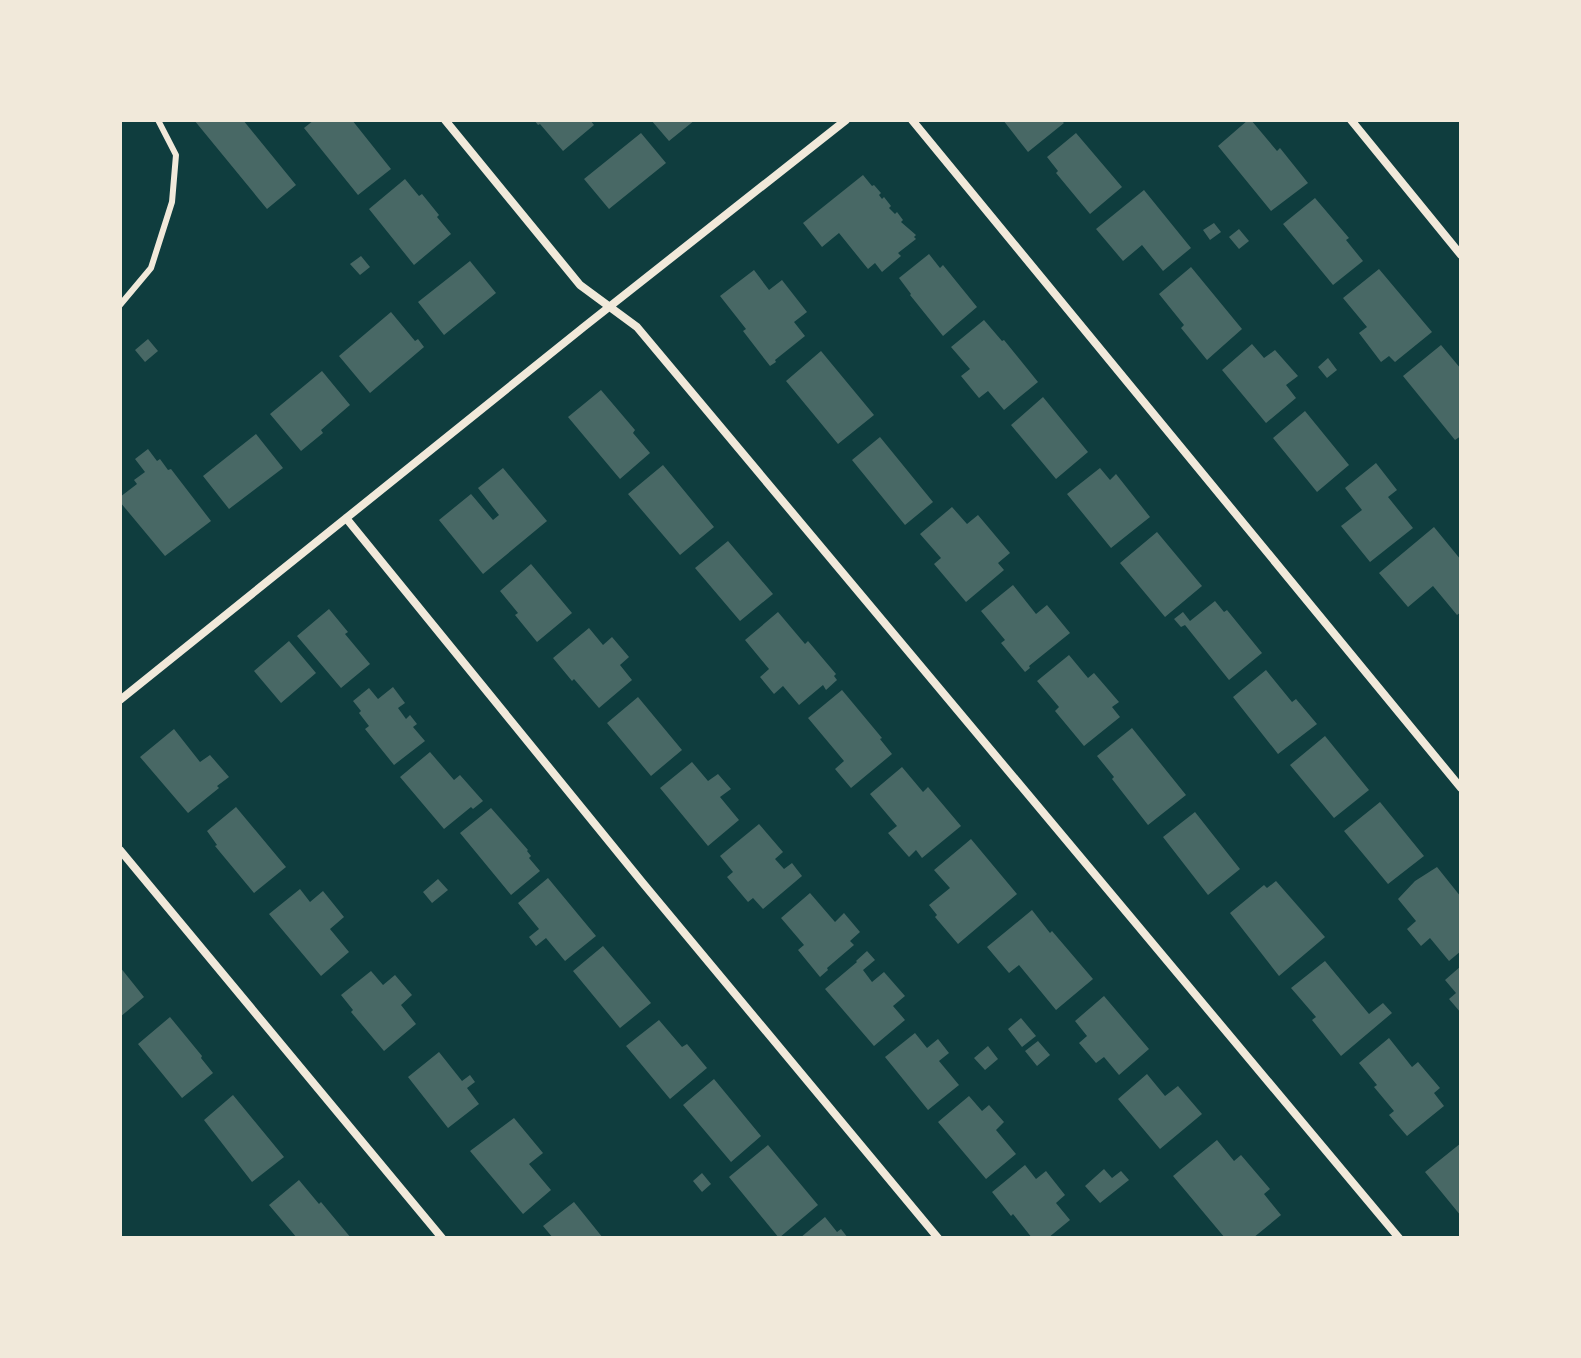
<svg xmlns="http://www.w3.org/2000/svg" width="1581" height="1358" font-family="'Nunito Sans',sans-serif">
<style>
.building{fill:#486865}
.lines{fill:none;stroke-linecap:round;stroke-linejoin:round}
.service{stroke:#f1e9da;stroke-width:6}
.minor{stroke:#f1e9da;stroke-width:8}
</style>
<rect width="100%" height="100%" fill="#0f3d3e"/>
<!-- building -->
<path class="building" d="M194,120H243L296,185L267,209Z
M314,120H352L391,169L358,195L304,128Z
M534,120H590L594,125L563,151L540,124L538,125Z
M651,120H695L669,141Z
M1003,120H1061L1064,123L1028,152Z
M1248,120H1251L1277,151L1280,148L1308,183L1271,211L1218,146Z
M641,133L666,163L609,209L584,179Z
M1076,133L1122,187L1090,214L1056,173L1058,171L1047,157Z
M863,175L872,186L874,185L881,193L879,195L882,199L884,197L891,206L889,208L895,214L897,212L903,220L901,222L916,235L914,237L916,239L898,253L901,256L882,272L875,263L868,269L839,233L822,247L803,223Z
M405,179L419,196L422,194L439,215L437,217L451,234L414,265L369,209Z
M1144,190L1191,248L1163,271L1142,245L1123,261L1096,229Z
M1315,198L1349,238L1346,240L1363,261L1333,285L1283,224Z
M1214,223L1221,232L1210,240L1203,230Z
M1239,229L1249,241L1239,249L1229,237Z
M929,254L940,268L943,265L977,307L943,336L910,295L911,294L899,278Z
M361,256L370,267L360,275L350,264Z
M470,261L496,293L444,335L418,302Z
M1191,267L1242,329L1207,360L1181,328L1184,325L1159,294Z
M1379,269L1432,332L1395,362L1389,356L1381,362L1359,333L1367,327L1343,298Z
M754,270L769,290L782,280L807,312L794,322L805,336L775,360L776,362L770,366L743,331L746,329L720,296Z
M391,312L415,341L418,339L424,347L370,393L339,356Z
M984,320L1002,341L1004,340L1038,382L1004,410L988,391L979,398L961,376L970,369L951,347Z
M148,339L158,351L145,362L135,350Z
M1252,344L1264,358L1275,350L1298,376L1286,385L1296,398L1266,423L1222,370Z
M1441,345L1461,369V436L1455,440L1403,376Z
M821,351L874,415L838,444L786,381Z
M1328,358L1337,370L1327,378L1318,367Z
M322,371L350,405L321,430L323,433L301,451L270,414Z
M601,390L635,430L633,433L650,453L620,479L568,417Z
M1043,397L1088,452L1056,479L1011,425Z
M1305,411L1349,465L1317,492L1273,438Z
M256,434L283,468L229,509L203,476Z
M880,437L933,502L905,525L852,460Z
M148,449L157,461L160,459L168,470L171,469L211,521L165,556L120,502V497L137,484L134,480L145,472L135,459Z
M1376,463L1397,490L1388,497L1413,528L1370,562L1341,526L1362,510L1345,488Z
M663,465L714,527L680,555L628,494Z
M503,468L547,521L483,574L439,520L471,494L493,520L499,515L478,488Z
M1100,468L1110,480L1116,474L1150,517L1111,548L1067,494Z
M952,507L967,524L978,515L1010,553L998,563L1004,570L966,602L934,564L941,558L920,534Z
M1434,527L1461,560V612L1457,615L1433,586L1408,607L1379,573Z
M1157,532L1202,586L1165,617L1120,563Z
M728,541L773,594L740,621L695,568Z
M531,564L572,613L537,642L515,615L518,613L500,591Z
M1013,585L1036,614L1047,605L1070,633L1029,666L1030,668L1025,672L1001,643L1005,640L981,611Z
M1215,601L1224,612L1227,610L1262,653L1229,680L1185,625L1181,627L1174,619L1183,612L1190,621Z
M329,609L348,632L345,634L370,664L341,688L297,636Z
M778,612L805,644L808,641L836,674L834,676L837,680L826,690L823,685L799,705L783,686L774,694L760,677L769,669L745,640Z
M589,628L603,645L612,637L629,657L620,665L632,680L599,708L574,679L572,681L553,658Z
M289,641L316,673L281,703L254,671Z
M1069,655L1088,678L1094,673L1119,702L1112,707L1120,717L1084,746L1055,711L1059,707L1037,681Z
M1266,670L1292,702L1296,699L1317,724L1278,754L1233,697Z
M393,687L405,703L398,708L406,719L410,715L417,724L413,727L425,741L394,765L365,729L369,726L359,713L361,711L353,701L369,688L378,699Z
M842,690L882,738L880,739L892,754L851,788L835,769L844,761L808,718Z
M638,697L682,750L651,776L607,723Z
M1132,728L1186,795L1148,825L1112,779L1114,777L1097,756Z
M174,729L200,762L210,755L229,777L217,786L219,788L188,813L140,757Z
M1325,736L1369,790L1334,818L1290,765Z
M430,752L454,780L460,775L483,801L473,809L471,807L444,829L400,777Z
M692,762L708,781L718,774L731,789L720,797L739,820L708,846L660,788Z
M902,767L923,792L928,787L961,826L922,858L916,850L909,857L888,833L897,826L870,794Z
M1380,802L1424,856L1388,884L1344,831Z
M236,807L286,867L254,893L215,846L217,845L207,831Z
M491,808L528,850L527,851L531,856L529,858L540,871L511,895L460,833Z
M1195,812L1240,869L1208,895L1163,837Z
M759,824L783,852L775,859L784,869L792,863L802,876L763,909L753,898L748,902L727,877L733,872L720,856Z
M971,839L1017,894L958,944L935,917L937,915L929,905L950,888L934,870Z
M1437,867L1461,897V951L1449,961L1430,938L1421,946L1407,929L1416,921L1398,899L1415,881Z
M548,878L596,936L565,961L546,938L536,946L529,937L539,929L518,903Z
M438,879L448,890L432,903L423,892Z
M1276,881L1325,937L1279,976L1230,913L1264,885L1267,888Z
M300,889L310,902L323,891L344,917L330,929L349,952L321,976L269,914Z
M810,893L835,922L844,913L860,932L850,941L854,945L827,968L828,970L820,977L798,950L804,945L781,918Z
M1032,910L1050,933L1052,931L1093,979L1056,1010L1019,965L1009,973L987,947Z
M603,946L651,1003L620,1028L573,971Z
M867,951L875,960L863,970L872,982L884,972L905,996L893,1006L905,1020L874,1046L825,989L857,962L856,961Z
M1325,961L1369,1014L1383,1003L1392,1013L1341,1056L1312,1020L1316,1017L1291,988Z
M1461,966V1013L1449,999L1456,993L1445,980Z
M120,967L144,997L120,1017Z
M371,971L383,985L395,975L412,995L401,1005L416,1024L384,1051L351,1012L353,1010L341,995Z
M1104,996L1149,1049L1119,1075L1104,1057L1096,1063L1079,1043L1087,1036L1075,1021Z
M170,1017L202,1056L201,1058L213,1073L182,1098L138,1044Z
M1021,1018L1036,1036L1022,1047L1008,1029Z
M659,1020L682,1047L687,1044L707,1068L670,1099L626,1046Z
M915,1033L927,1048L938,1039L949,1053L939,1061L959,1085L928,1110L885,1057Z
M1389,1038L1412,1067L1418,1062L1440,1088L1434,1093L1444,1106L1407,1136L1389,1115L1394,1111L1374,1087L1377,1085L1359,1063Z
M1038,1041L1050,1055L1037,1066L1025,1051Z
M988,1046L998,1059L985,1070L974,1058Z
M439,1052L462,1081L470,1075L475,1082L467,1088L479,1104L448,1128L408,1077Z
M1147,1074L1165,1096L1178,1086L1202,1114L1160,1149L1118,1099Z
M714,1079L761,1136L731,1162L683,1105Z
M233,1095L284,1157L252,1182L204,1120Z
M969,1096L982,1111L989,1105L1004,1122L996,1130L1016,1154L986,1179L938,1122Z
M514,1118L543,1153L529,1164L551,1190L523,1214L470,1151Z
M1217,1140L1234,1161L1241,1155L1270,1189L1264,1194L1281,1215L1253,1238H1225L1173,1176Z
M1461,1143V1216L1425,1172Z
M768,1145L818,1205L779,1238L729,1177Z
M1025,1165L1036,1179L1046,1171L1065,1195L1056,1203L1070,1220L1048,1238H1032L1013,1214L1011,1216L992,1192Z
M1104,1169L1112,1178L1121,1171L1129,1180L1100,1203L1085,1186Z
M702,1173L711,1184L702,1192L693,1181Z
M299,1180L319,1204L321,1202L351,1238H297L269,1205Z
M574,1202L603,1238H553L543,1226Z
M825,1217L837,1232L841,1229L848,1238H800Z"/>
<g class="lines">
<!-- service -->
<path class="service" d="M120,305L151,268L172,202L176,155L158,120"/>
<!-- minor -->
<path class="minor" d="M445,120L580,285L637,327L1399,1238
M912,120L1461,788
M1351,120L1461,255
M346,518L642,882L938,1238
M120,700L585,326L846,120
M120,850L442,1238"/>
</g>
<!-- border -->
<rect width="1581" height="1358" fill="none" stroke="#f1e9da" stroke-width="244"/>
</svg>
